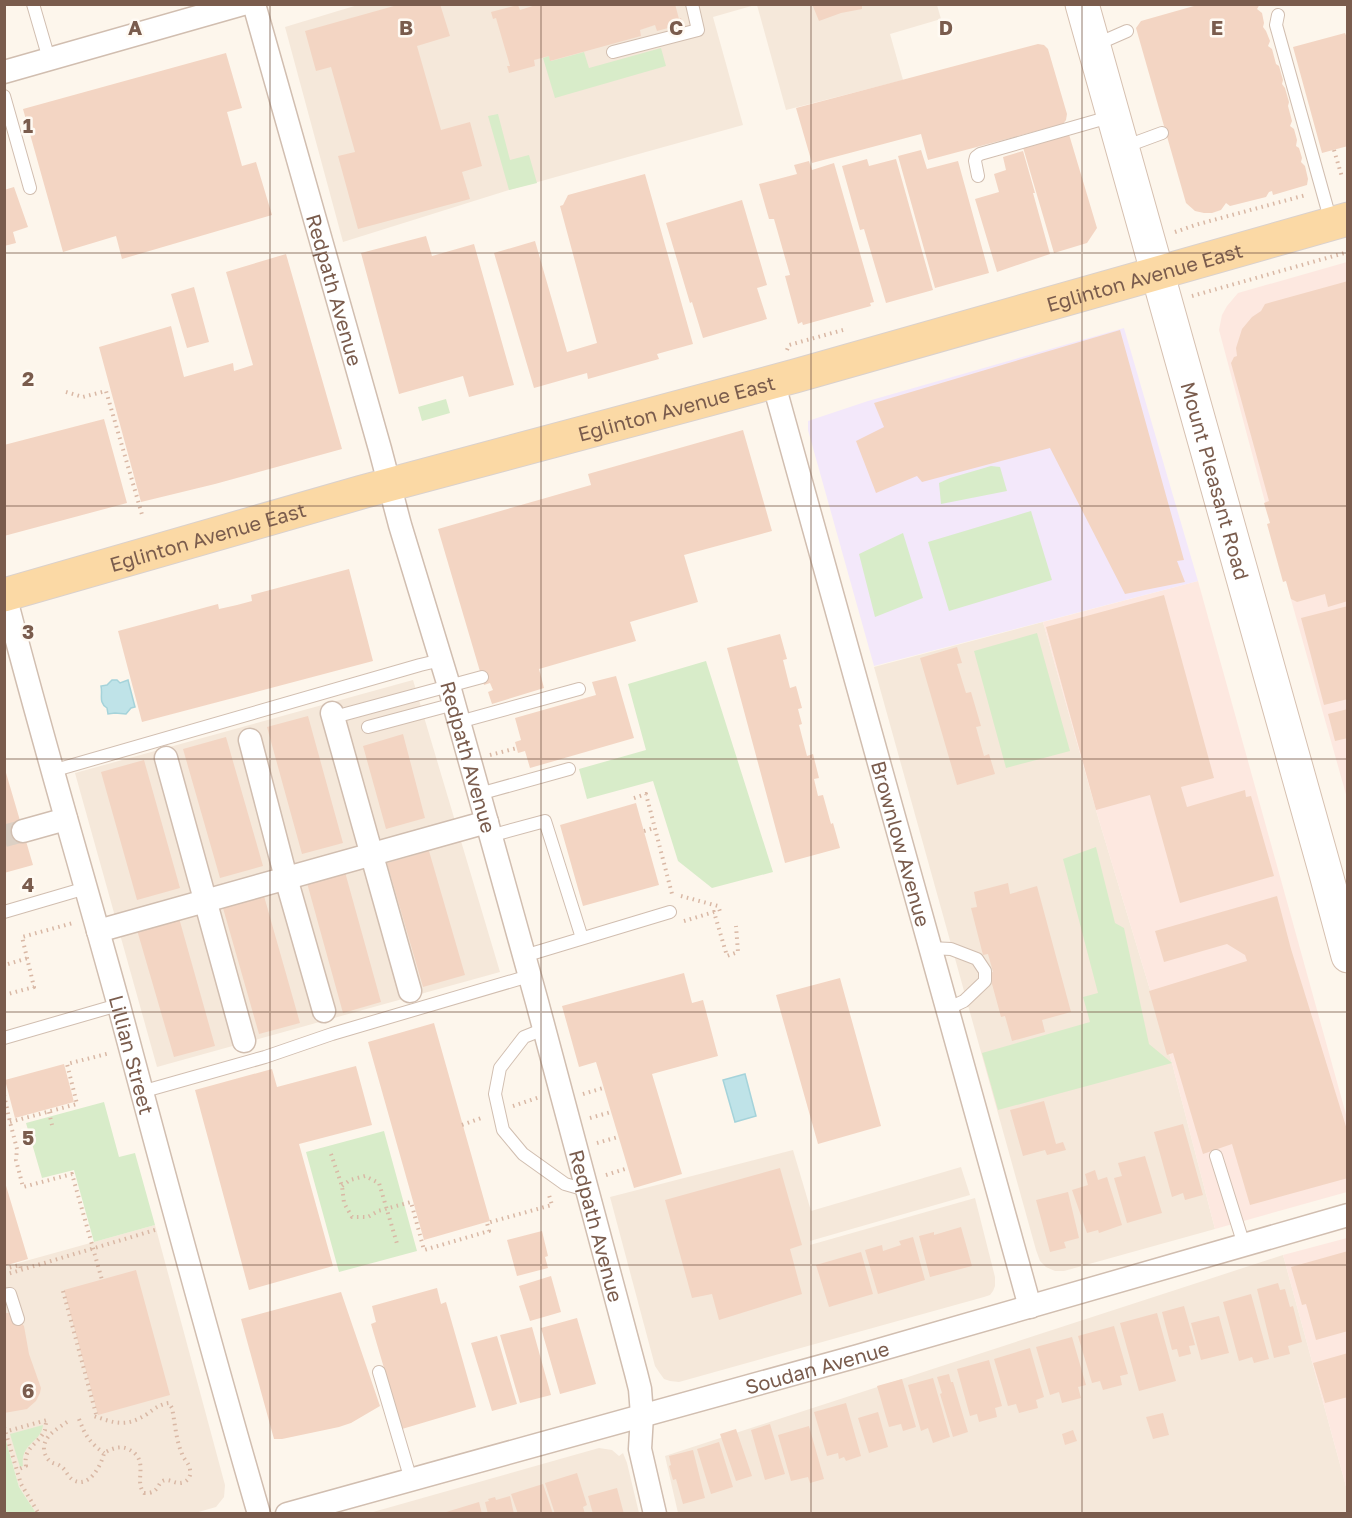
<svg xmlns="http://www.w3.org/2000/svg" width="1352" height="1518" font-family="'Golos Text',sans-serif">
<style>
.residential{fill:#f5e8da}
.commercial{fill:#fde8e0}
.education{fill:#f3e8fa}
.green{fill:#d8ecc9}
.water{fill:#bfe3e8;stroke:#a5d3da;stroke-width:1.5}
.building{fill:#f3d5c3}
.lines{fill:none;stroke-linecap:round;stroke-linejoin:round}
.street-tunnel{stroke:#dcd0c4;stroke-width:22;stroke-dasharray:22 11;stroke-linecap:butt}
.lane-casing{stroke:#d1beb0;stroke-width:14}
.street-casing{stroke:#d1beb0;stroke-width:25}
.secondary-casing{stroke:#d6c0b0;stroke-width:35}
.primary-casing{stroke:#dad1cd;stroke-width:35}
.path{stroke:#d9b8a5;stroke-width:4;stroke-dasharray:1.5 4.5;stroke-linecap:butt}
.lane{stroke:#fff;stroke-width:12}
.street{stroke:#fff;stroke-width:22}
.secondary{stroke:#fff;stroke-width:33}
.primary{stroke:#fbd9a5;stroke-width:33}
.grid{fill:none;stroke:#7a5c4d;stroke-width:1.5;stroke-opacity:0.55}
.labels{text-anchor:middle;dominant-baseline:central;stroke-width:5;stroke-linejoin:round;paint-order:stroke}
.street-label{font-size:20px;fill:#7a5c4d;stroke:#fffaf3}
.grid-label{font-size:20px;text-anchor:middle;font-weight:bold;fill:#7a5c4d;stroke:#fffaf3;stroke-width:5;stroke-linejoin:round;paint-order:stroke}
</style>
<rect width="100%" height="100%" fill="#fdf6ec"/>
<!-- residential -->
<path class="residential" d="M361,4L755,5L713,17L743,125L509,190L343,242L285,27Z
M757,5H937L941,19L890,34L903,80L786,110Z
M1043,622L1098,817L1172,1063L1215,1229L1064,1271H1055L1046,1267L1040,1261L1036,1250L874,667Z
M413,680L500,972L157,1067L75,773Z
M793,1150L811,1211L961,1167L970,1195L810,1241V1245L975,1198L995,1277V1286L993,1291L990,1295L984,1297L679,1382L670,1381L664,1379L659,1372L655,1366L610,1197Z
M155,1225L225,1485L224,1497L216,1507L195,1513H36L19,1487L5,1437L4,1267Z
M1283,1255L1347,1490V1513H678L665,1456Z
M599,1448L612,1450L619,1456L623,1453L627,1463L639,1513L366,1514Z"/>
<!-- commercial -->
<path class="commercial" d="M1347,262V798L1292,603L1219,330L1222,315L1227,306L1238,293Z
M1198,581L1347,1118V1192L1215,1229L1172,1063L1098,817L1043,622Z
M1347,1238V1490L1283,1255Z"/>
<!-- education -->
<path class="education" d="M1124,328L1198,581L874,666L808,430V421L868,401Z"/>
<!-- green -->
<path class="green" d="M661,48L666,66L555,98L543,58L549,56L551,61L584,52L589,68Z
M498,114L510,160L529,155L537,183L509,190L488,116Z
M446,399L450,413L422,421L418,407Z
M991,466L1000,467L1007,491L941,504L939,483L950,478Z
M1031,511L1052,580L949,611L928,542Z
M903,533L923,598L875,617L859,554Z
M1037,633L1070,751L1006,768L974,651Z
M706,661L773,872L712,888L678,861L653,781L587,799L579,769L646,750L628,684Z
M1096,847L1115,923L1124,928L1149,1044L1172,1063L998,1110L982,1053L1090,1022L1083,997L1098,993L1063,859Z
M104,1102L119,1157L135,1153L155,1225L94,1242L74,1170L42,1178L26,1123Z
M384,1131L417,1251L339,1272L306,1152Z
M43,1425C41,1443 20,1443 23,1466L20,1467L10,1434Z
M5,1437L19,1487L36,1513H5Z"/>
<!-- water -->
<path class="water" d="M112,680H117L120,683L128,680L129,684L135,707L131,708L126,714L115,713L108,714L107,708C98,702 103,695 101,686L107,685Z
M745,1074L756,1116L735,1122L723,1080Z"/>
<!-- building -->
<path class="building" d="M401,4H440L450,36L417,46L441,130L470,122L482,166L462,172L470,199L358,229L338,156L355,152L331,67L316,71L305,31Z
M539,4H675L679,19L681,18L683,24L657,31L655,25L640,30L641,36L550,61L549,56L534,60L535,66L509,73L507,66H510L496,18L493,19L491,12L518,5L520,10Z
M812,4H862V9L841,13L819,21Z
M1201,4H1260L1257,9L1262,13L1264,23L1263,27L1266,31L1270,41L1268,46L1272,49L1276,64L1279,66L1283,80L1282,84L1285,88L1289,102L1288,106L1292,121L1290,126L1294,129L1297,140L1296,146L1299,148L1302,158L1301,162L1305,166L1308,179L1307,185L1273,195L1272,191L1269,192L1266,197L1230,206L1226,203L1221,210L1212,213H1204L1195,211L1186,203L1136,28L1141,21Z
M1345,33L1348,40V146L1322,153L1293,47Z
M1038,44L1044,45L1048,49L1067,114L1066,120L1063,124L928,160L921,134L812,163L796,108Z
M226,53L242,108L227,112L242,166L256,162L272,215L122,259L116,236L63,252L23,109Z
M1068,131L1097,228L1087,243L1054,253L1022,144Z
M921,150L927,169L958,161L989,273L935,288L898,156Z
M1023,151L1035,193H1033L1050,254L997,272L975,199L999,192L994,174L1006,170L1003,157Z
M867,159L869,166L896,159L933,290L886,303L864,229L860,230L842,166Z
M809,161L812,170L834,163L874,302L870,303L871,306L803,325L802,322L798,324L785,276L790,275L774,219H769L759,184L797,174L794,165Z
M645,174L693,344L657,354L659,359L588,379L587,373L534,388L494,253L535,241L567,352L597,343L560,206L563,205L568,195Z
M14,187L28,227L13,232L16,243L4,246V190Z
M742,200L767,285L757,288L767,319L703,338L692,302L690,303L666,223Z
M426,236L432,256L474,244L514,385L469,397L463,376L399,394L361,253Z
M286,254L342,449L215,484L141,502L99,347L171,326L184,377L233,363L234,371L253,365L226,272Z
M1348,281V601L1328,607L1325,594L1297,602L1291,599L1286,581L1283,582L1267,524L1270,523L1264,503L1269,501L1231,363L1234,357L1237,356L1236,348L1242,329L1252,317L1261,311L1265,304Z
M194,287L209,342L187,348L171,294Z
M1120,330L1184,560L1177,561L1185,582L1125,594L1050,448L922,482L917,476L876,493L856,441L884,427L874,403Z
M104,419L127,503L4,536V445Z
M743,430L772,531L684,555L698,602L630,622L636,641L539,669L544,688L492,704L488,692L493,690L490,683L484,685L438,529L591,485L588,474Z
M349,569L373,661L142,722L118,631L218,604L219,609L237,605L252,601L251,595Z
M1164,595L1214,778L1181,787L1187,807L1245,790L1246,797L1251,796L1274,876L1180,903L1150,795L1096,810L1046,627Z
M1348,606V699L1324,705L1301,618Z
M780,634L787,659L783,660L790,688L796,686L802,708L798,709L802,724L799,725L807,756L813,754L819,778L814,779L818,796L823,795L831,824L833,823L840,848L785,863L727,648Z
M957,647L962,663L957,664L966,693L971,692L981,726L976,727L984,756L989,754L995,774L957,785L920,658Z
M616,676L634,738L530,768L525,751L518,753L515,742L521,740L515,718L596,695L592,682Z
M1348,709V738L1335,741L1328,714Z
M308,716L343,843L302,854L267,727Z
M403,734L425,818L386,829L363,746Z
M226,737L263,866L220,878L183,749Z
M144,760L180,888L137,900L101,772Z
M4,766L33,865L4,873Z
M636,803L659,885L583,906L560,825Z
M429,851L465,975L423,987L387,863Z
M345,872L381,1002L343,1013L307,883Z
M1008,883L1010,894L1037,886L1071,1012L1042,1020L1045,1032L1012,1041L1005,1016L1001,1017L989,973L993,972L988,954L983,955L971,908L977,907L974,892Z
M264,896L300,1023L259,1034L223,908Z
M1277,896L1291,949L1348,1133V1178L1250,1205L1232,1144L1203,1154L1173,1053L1167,1055L1149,991L1247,961L1245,955L1227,944L1164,962L1155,931Z
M179,918L215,1046L174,1057L137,930Z
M684,973L692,1003L703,1000L718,1056L652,1074L682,1174L634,1188L596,1062L579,1067L562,1006Z
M840,978L881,1126L818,1144L776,995Z
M434,1023L490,1221L424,1240L368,1042Z
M64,1064L74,1102L15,1118L5,1080Z
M356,1066L372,1125L299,1144L333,1266L249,1290L195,1090L272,1069L277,1087Z
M1044,1101L1056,1144L1063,1142L1066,1150L1047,1155L1045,1150L1023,1156L1010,1110Z
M1183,1124L1203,1195L1185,1200L1183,1193L1172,1197L1154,1132Z
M1145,1156L1162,1213L1127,1223L1114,1178L1122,1176L1118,1163Z
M780,1168L802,1245L790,1249L802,1294L719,1320L712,1294L692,1298L665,1200Z
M1095,1170L1098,1180L1107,1177L1122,1225L1099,1233L1098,1230L1087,1233L1072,1190L1088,1185L1085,1174Z
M4,1179L28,1259L4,1266Z
M1068,1192L1079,1238L1064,1242L1066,1248L1050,1252L1036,1200Z
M961,1227L972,1266L930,1277L919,1236L934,1232V1235Z
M542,1231L548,1256L545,1257L548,1268L517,1276L507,1240Z
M913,1237L925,1280L878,1294L865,1250L882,1245L883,1251L901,1245L899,1241Z
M1348,1251V1331L1316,1340L1306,1304L1302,1305L1291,1267Z
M861,1252L873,1294L829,1307L816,1265Z
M136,1270L170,1395L98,1415L64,1290Z
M551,1276L561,1312L530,1321L519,1286Z
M1278,1283L1280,1290L1285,1289L1290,1307L1293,1306L1302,1342L1288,1346L1290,1354L1274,1358L1257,1289Z
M437,1288L441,1304L446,1302L476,1407L402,1429L371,1324L376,1322L372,1306Z
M341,1292L380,1406L351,1423L339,1427L282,1439H274L241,1319Z
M1251,1294L1269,1359L1254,1363L1252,1357L1239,1361L1223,1302Z
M1184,1306L1195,1345L1189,1346L1191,1354L1179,1357L1177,1349L1172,1350L1162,1312Z
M4,1313H10L18,1319L24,1326L29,1354L41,1388L40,1393L36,1401L27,1409L4,1413Z
M1157,1313L1176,1381L1139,1391L1120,1323Z
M1219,1316L1229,1353L1201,1360L1191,1323Z
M577,1318L596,1384L560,1394L541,1328Z
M1114,1326L1128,1374L1120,1376L1122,1385L1103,1390L1100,1381L1092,1383L1078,1336Z
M532,1327L551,1395L520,1403L500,1335Z
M497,1336L517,1404L492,1411L471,1343Z
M1072,1337L1086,1385L1078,1387L1081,1398L1062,1403L1059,1392L1050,1395L1036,1347Z
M1030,1348L1044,1397L1036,1400L1038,1408L1019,1413L1016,1404L1008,1406L994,1359Z
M1348,1353V1397L1325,1403L1313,1363Z
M989,1360L1002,1406L995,1408L997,1417L979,1422L977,1414L970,1416L957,1369Z
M949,1374L951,1382H953L968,1432L953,1437L940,1394L942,1393L937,1377Z
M933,1378L950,1437L933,1443L928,1428L921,1431L908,1385Z
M902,1379L916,1427L903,1431L901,1424L889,1427L877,1386Z
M846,1403L861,1456L846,1461L844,1457L839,1459L838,1453L827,1456L814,1412Z
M878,1412L888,1447L869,1453L858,1418Z
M1163,1413L1169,1435L1153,1439L1146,1417Z
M770,1424L785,1474L765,1480L751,1430Z
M809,1426L824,1479L810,1483L808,1477L791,1481L778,1435Z
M736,1429L752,1476L736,1481L720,1434Z
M1073,1430L1077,1441L1065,1445L1062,1434Z
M719,1442L733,1487L711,1494L697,1449Z
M693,1450L705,1498L683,1504L676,1479L673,1480L669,1466L671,1465L669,1456Z
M577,1473L587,1505L583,1507L585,1514H555L545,1483Z
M543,1484L553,1514H518L511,1494Z
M617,1488L624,1514H593L588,1496Z
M510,1496L514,1514H488L485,1502L489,1501L488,1499L495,1497L496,1500Z
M479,1502L482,1514H443V1513Z"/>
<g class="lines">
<!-- street-tunnel -->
<path class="street-tunnel" d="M4,836L23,831"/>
<defs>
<path id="lane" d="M33,4L49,59
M1278,15L1276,25L1331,222
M1095,45L1127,31
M613,52L698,30L692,4
M4,96L30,188
M1124,147L1162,133
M978,176L975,161L976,157L980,154L1113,116
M338,716L482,677
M459,722L579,689
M368,727L454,704
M52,771L420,665L441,660
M479,794L569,769
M490,836L545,821L582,938
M4,912L86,888
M930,948L951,949L977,959L985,971V981L964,1001L947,1009
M524,956L670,912
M544,1029L524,1037L500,1068L495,1094L503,1130L523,1154L565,1184L586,1190
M4,1038L118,1005
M141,1092L265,1057L332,1034L529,976
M1216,1156L1244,1245
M4,1295L10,1294L18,1319
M379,1372L411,1480"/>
<g id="street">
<path id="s1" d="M254,4L380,449L400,525L449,686L537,1002L636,1373L640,1389L642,1415L640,1449L655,1514"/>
<path d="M4,72L243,4"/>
<path id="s2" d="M773,381L1030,1307"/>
<path id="s3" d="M5,595C40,732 81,868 119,1006C164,1175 210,1345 259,1514"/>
<path d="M332,713L410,991"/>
<path d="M250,740L286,878L324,1011"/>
<path d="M166,758L244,1041"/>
<path d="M23,831L66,819"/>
<path d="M98,931L487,822"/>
<path id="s4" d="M287,1514L858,1356L1348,1215"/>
</g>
<g id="secondary">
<path id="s5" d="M1082,4L1326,874L1348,956"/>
</g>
<g id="primary">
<path id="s6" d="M4,595L362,492L795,376L1348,219"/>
</g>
</defs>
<!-- lane casing -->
<use href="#lane" class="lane-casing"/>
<!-- street casing -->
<use href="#street" class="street-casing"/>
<!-- secondary casing -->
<use href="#secondary" class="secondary-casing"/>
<!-- primary casing -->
<use href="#primary" class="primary-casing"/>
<!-- path -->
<path class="path" d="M1334,150L1342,177
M1175,232L1195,225L1306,195
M1192,296L1348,252
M787,350L789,345L843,330
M66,392L83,397L106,391L143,518
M490,755L517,748
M634,798L646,794L672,894H673
M644,831L654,828
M681,896L718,906L721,914
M684,921L714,912L727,956L738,952L736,926
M8,964L28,958
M4,995L34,987L22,937L73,923
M583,1094L603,1088
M4,1095L10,1122L17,1149L16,1160L23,1187L72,1174L102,1280
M513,1106L540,1097
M49,1112L52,1125
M590,1118L611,1112
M10,1122L77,1104L67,1064L110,1053
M462,1125L484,1117
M597,1143L618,1137
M331,1154L342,1186L344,1203L352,1217H368L378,1211L411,1202L424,1250L489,1231L487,1223L552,1205L549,1195
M606,1175L628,1168
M342,1186L350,1180L365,1176L379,1183L398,1247
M4,1269L20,1265L21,1270
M4,1275L155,1230
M63,1291L96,1414
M79,1419C85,1435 89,1442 104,1453
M67,1422C57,1429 43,1436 44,1450C45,1455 47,1459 51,1462C54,1464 58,1464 60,1466C66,1469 67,1476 73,1480C89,1489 101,1466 104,1453C111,1449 120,1445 128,1449C151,1460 133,1480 144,1493C161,1494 156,1481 166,1480C172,1480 177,1485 184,1482C189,1480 191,1475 190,1470C190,1464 184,1460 182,1454C176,1440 175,1423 172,1408L169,1403C160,1404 154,1409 147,1414C126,1428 114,1423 91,1415
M4,1427L21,1484L39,1514
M4,1432L47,1420C46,1422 45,1428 45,1430C38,1445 23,1447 26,1466L17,1470"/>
<!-- lane -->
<use href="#lane" class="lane"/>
<!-- street -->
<use href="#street" class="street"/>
<!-- secondary -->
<use href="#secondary" class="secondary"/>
<!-- primary -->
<use href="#primary" class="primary"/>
</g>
<!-- grid -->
<path class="grid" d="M270,4V1514M541,4V1514M811,4V1514M1082,4V1514M4,253H1348M4,506H1348M4,759H1348M4,1012H1348M4,1265H1348"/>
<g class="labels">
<!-- street labels -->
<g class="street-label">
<text stroke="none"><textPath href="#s6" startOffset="1184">Eglinton Avenue East</textPath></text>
<text stroke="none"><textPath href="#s1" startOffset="297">Redpath Avenue</textPath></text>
<text stroke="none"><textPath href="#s6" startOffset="698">Eglinton Avenue East</textPath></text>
<text stroke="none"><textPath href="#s5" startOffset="495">Mount Pleasant Road</textPath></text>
<text stroke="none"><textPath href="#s6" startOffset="212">Eglinton Avenue East</textPath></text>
<text stroke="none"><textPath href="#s1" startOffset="783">Redpath Avenue</textPath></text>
<text stroke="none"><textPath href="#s2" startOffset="480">Brownlow Avenue</textPath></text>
<text stroke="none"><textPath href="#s3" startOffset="477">Lillian Street</textPath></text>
<text stroke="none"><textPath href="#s1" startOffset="1269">Redpath Avenue</textPath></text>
<text stroke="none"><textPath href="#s4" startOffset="550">Soudan Avenue</textPath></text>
</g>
</g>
<g class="grid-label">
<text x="135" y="35">A</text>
<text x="406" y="35">B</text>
<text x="676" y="35">C</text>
<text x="946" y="35">D</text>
<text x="1217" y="35">E</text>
<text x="28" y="133">1</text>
<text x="28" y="386">2</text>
<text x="28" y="639">3</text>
<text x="28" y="892">4</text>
<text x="28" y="1145">5</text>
<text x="28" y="1398">6</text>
</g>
<!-- border -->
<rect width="1352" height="1518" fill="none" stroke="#7a5c4d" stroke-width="12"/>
</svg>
